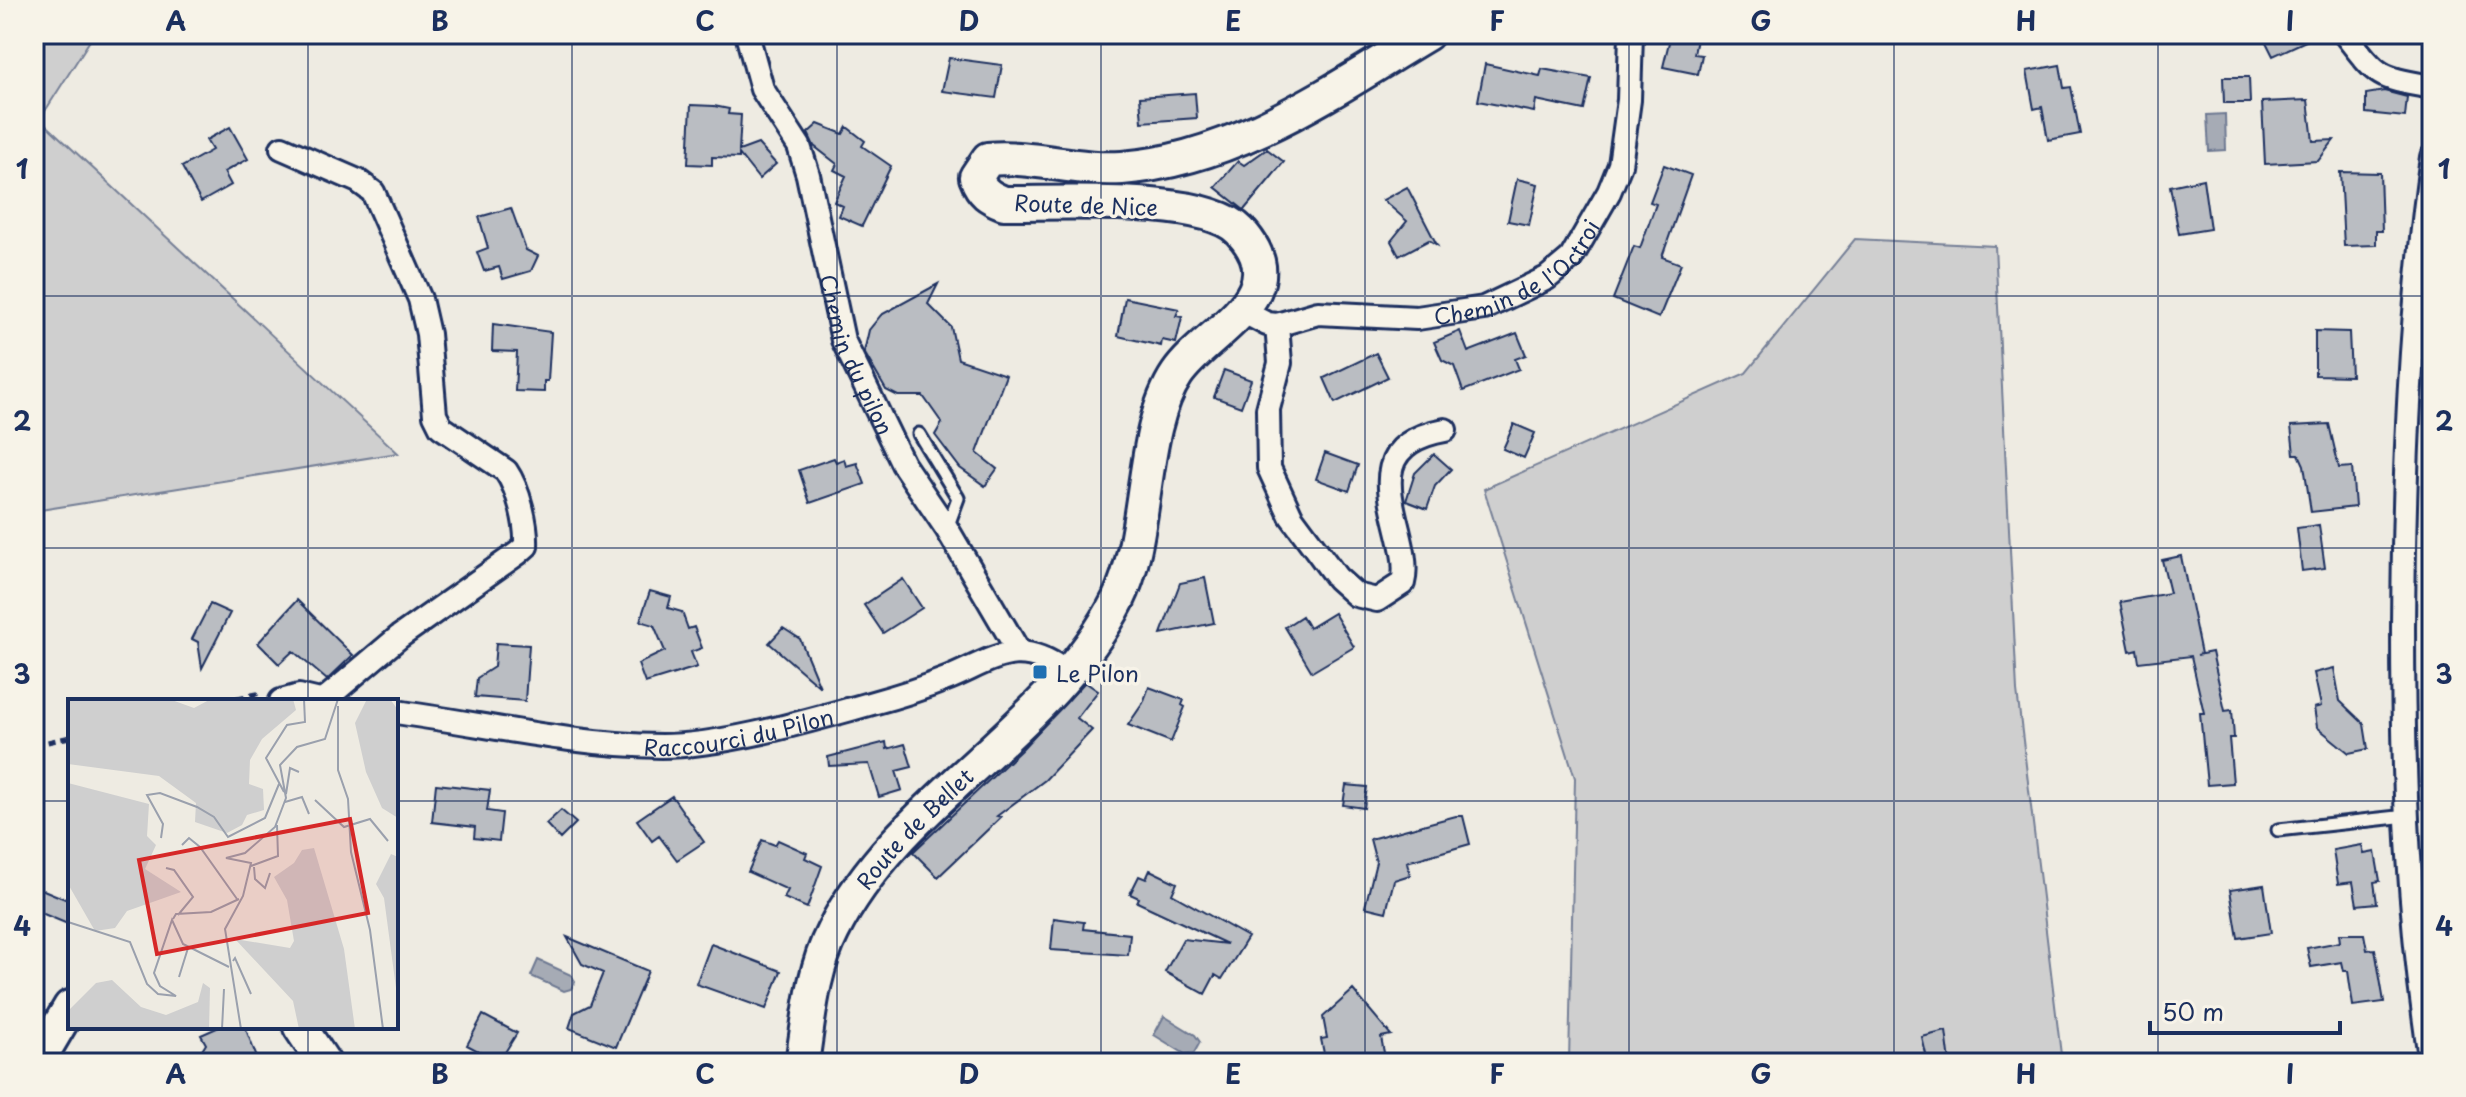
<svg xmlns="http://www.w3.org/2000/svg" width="2466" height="1097" font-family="'Playpen Sans',sans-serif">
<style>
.green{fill:#cfcfcf;stroke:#757f96;stroke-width:2}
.water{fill:#a6abb5;stroke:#6e7992;stroke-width:2}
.building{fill:#babdc2;stroke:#1b2f5e;stroke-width:2}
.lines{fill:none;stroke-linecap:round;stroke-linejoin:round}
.lane-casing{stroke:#1b2f5e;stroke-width:17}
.street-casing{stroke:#1b2f5e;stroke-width:28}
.secondary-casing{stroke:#1b2f5e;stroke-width:38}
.path{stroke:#1b2f5e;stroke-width:5;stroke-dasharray:8 6;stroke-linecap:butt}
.lane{stroke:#f7f3e8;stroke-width:11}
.street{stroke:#f7f3e8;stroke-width:22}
.secondary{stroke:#f7f3e8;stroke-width:32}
.grid{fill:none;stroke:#1b2f5e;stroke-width:2;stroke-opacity:0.55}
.poi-dot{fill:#1f6fb2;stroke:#f7f3e8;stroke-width:3}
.labels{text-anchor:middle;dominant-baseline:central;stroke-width:7;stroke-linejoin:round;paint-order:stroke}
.street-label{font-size:22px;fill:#1b2f5e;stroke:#f7f3e8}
.poi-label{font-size:22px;fill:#1b2f5e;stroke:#f7f3e8;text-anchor:start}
.inset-road{fill:none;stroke:#9aa0ad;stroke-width:2}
.view{fill:#d62828;fill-opacity:0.15;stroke:#d62828;stroke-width:4}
.inset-edge{fill:none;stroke:#1b2f5e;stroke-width:4}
.neatline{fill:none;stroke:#1b2f5e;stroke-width:3}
.grid-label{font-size:26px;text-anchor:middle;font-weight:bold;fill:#1b2f5e}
</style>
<rect width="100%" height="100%" fill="#eeebe2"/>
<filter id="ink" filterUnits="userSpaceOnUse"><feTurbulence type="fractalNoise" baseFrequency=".0125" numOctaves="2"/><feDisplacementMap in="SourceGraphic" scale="16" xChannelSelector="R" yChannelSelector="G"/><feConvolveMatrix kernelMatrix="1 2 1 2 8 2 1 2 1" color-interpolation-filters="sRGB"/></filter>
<g filter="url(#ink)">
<!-- green -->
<path class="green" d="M34,34H94L40,119L398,453L34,511Z
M1855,239L1995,246L2017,691L2062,1063H1569L1575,778L1484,489L1746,373Z"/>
<!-- water -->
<path class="water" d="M2225,114L2226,150L2209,151L2207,115Z
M538,960L571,975L575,981L571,989L564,991L531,976Z
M1164,1016L1195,1035L1200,1042L1194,1053L1185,1054L1154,1035Z"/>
<!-- building -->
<path class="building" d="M1671,34H1698L1694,54L1702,55L1698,74L1663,67Z
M2262,34H2321L2273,56Z
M949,58L1002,65L996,98L942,91Z
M1485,64L1540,76L1542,69L1591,78L1584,110L1536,100L1534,112L1478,101Z
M2060,65L2064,88L2071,87L2080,134L2048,140L2042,107L2034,109L2027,71Z
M2223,77H2249L2250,103H2224Z
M2384,91L2407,97L2405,117L2366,113V94Z
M1195,93L1197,118L1142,122L1140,97Z
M2308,100L2313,141L2334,140L2318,161L2265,164L2262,102Z
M691,105L714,106L729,109L728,114L741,115L739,151L758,144L776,164L759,179L739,154V158L712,157V165L688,164Z
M818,124L843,134L847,127L865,141L862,146L891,166L862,226L839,216L843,206L834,202L846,176L834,170L837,164L814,146L808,133Z
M230,127L248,159L224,172L231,185L201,202L182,167L212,150L206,140Z
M1267,149L1284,162L1244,210L1215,187L1238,161L1244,165Z
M1664,165L1691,175L1662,257L1681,264L1659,318L1613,299L1634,246L1640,248L1656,204L1650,202Z
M2340,172L2380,173L2382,231H2376V245L2344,246Z
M1517,179L1538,184L1529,225L1508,221Z
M2203,179L2210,229L2179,234L2170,186Z
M1407,187L1437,245L1429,240L1399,256L1391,241L1407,221L1383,200Z
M511,208L526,250L538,256L531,271L503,279L499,267L484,271L477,252L488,248L479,217Z
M938,284L928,304L951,327L958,359L1006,375L977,453L997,469L985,486L960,468L935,435L942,423L923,396H898L886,390L864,352L869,330L881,315Z
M1125,298L1179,309L1176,316L1182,317L1176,343L1162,340L1161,346L1118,336Z
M493,324L551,332L548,381H544V392L515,391L517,352L492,351Z
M1460,331L1468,352L1517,333L1526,355L1515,359L1519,369L1463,391L1454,366L1442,360L1434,342Z
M2315,331L2349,332L2351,376L2315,375Z
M1376,353L1388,377L1335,403L1324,378Z
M1224,370L1251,380L1241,407L1214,397Z
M1514,424L1535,433L1524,458L1503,449Z
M2329,424L2339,468L2352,467L2355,507L2311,512L2304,465L2299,454H2294L2291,426Z
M1325,453L1358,465L1349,491L1316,479Z
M1434,454L1451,469L1435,486L1427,509L1406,501L1415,473Z
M834,458L836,462L844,459L846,466L857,463L865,484L810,503L799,470Z
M2319,525L2325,568L2302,571L2297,528Z
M2181,556L2201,654L2197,655L2212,652L2225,711L2232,710L2234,738H2229L2233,783L2207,785L2200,713H2204L2191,656L2139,662L2137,649L2130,651L2120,602L2170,593L2162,560Z
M1205,578L1214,623L1161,634L1180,583Z
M903,579L922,608L883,633L864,605Z
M650,591L671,597L668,608L682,612L688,629L694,627L702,648L691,652L697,667L645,683L638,664L665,651L654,625L640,621Z
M297,600L353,655L327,680L293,651L279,664L258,643Z
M210,604L230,613L202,668L198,642L192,639Z
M1334,613L1354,647L1312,672L1285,627L1302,616L1309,628Z
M783,628L800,639L820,687L769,643Z
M496,643L529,645L525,701L475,697L477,678L494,667Z
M2334,668L2340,701L2364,724L2368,749L2349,753L2317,727L2314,708L2321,706L2314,673Z
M1085,682L1098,691L1077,718L1092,730L1045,780L997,816L1001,817L938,877L913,852L1021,750Z
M1149,687L1184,700L1182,705L1185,707L1171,742L1128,725L1143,703Z
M886,742L887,749L905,744L912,767L896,771L902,790L879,797L869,764L829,766L828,757Z
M436,784L490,790L487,811L502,813L499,841L474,838L475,827L432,822Z
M1346,785L1367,787L1364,808L1343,805Z
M672,796L704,842L677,860L659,836L652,841L637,820Z
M561,810L576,823L560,839L546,824Z
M1456,816H1463L1470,844L1407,862L1410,875L1394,880L1386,912L1365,907L1376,862L1370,839Z
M762,840L775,845L778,840L807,853L805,858L822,866L807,908L784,898L788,890L748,872Z
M2362,845L2364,854L2375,852L2380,881L2374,882L2377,903L2357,905L2353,882L2338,884L2333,850Z
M1150,870L1177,883L1172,894L1248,937L1222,979L1215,975L1205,994L1165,972L1183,939L1227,944L1137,902L1139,898L1130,894L1139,876L1146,879Z
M2264,885L2271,933L2238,938L2230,890Z
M34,886L70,901V925L34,910Z
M1054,918L1084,922L1083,929L1130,934L1128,955L1051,950Z
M2339,934H2364L2367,950L2375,949L2384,1002L2353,1006L2348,971H2344L2342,962L2311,967L2307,948L2340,942Z
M567,937L648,971L616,1047L569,1028L574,1013L590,1005L603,973L582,964Z
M711,944L781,971L766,1009L696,984Z
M1353,990L1391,1035L1381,1037L1386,1063H1326L1321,1039L1327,1038L1323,1017Z
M483,1015L517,1033L499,1062L467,1045Z
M219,1027H245L259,1063H194L206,1044L201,1035Z
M1946,1031L1950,1063H1928L1922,1037Z"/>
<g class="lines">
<defs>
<path id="lane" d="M919,434L958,498L947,528
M2278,830L2407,816"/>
<g id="street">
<path id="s1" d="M747,34L762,89L799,146L808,175L843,340L903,464L947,529L1019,652"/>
<path d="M2345,34C2380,79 2377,77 2432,87"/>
<path d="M282,148L358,181L373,192L420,299L428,334L435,415L441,427L506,471C519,490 527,524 526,546L518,553L399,637L323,701"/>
<path id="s2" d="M1244,312L1267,324L1277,325L1318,313L1417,318L1484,308L1547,278L1571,258L1609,192L1620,165L1629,100L1631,34"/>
<path d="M1277,325L1280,363L1268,409L1269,468L1291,516L1337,578L1356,595L1377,600L1403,583C1416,534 1343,448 1445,430"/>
<path d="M281,701L299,696L320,701"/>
<path id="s3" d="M396,712C483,724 573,745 661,746C724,746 807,721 869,704C895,697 924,688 949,678C996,658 1019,637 1066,672"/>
<path d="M2431,1063C2408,920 2403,773 2403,628C2404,470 2410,313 2432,157"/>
</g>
<g id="secondary">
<path d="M300,1027L324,1063"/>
<path d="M37,1063L70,1007"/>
<path id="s4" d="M802,1063C809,1019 812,972 833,931C899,799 1051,732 1118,600C1150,536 1139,430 1177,374C1206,331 1299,295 1240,231C1206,194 1056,204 1004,203C989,197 982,193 976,177L988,159C1032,155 1077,171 1122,168C1235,160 1333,90 1427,34"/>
</g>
</defs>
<!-- lane casing -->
<use href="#lane" class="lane-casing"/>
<!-- street casing -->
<use href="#street" class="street-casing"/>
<!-- secondary casing -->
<use href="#secondary" class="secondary-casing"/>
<!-- path -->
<path class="path" d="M223,701L261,693
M34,745L70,737"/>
<!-- lane -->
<use href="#lane" class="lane"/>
<!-- street -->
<use href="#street" class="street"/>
<!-- secondary -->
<use href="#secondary" class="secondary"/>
</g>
</g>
<!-- grid -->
<path class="grid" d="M308,34V701M572,34V1063M837,34V1063M1101,34V1063M1365,34V1063M1629,34V1063M1894,34V1063M2158,34V1063M34,296H2432M34,548H2432M34,801H70M396,801H2432M308,1027V1063"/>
<!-- markers -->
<rect class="poi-dot" x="1032" y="664" width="16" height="16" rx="4"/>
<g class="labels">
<!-- street labels -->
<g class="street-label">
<text transform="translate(1086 204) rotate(2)">Route de Nice</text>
<text stroke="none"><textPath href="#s2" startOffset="292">Chemin de l'Octroi</textPath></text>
<text stroke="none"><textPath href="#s1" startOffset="342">Chemin du pilon</textPath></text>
<text stroke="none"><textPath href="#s3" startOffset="346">Raccourci du Pilon</textPath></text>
<text stroke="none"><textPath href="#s4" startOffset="268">Route de Bellet</textPath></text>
</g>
<!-- poi labels -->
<g class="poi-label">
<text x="1056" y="672">Le Pilon</text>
</g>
</g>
<!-- overview -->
<g transform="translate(68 699)">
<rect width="330" height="330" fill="#eeebe2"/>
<path d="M0,0H101L126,9L143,0H225L228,11L194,40L182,61L181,85L195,90L196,111L179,116L174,126L159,134L127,123L128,104L91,77L0,65ZM299,0H322L330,11V119L314,109L298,73L287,24ZM0,84L81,105L79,137L88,146L77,170L113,193L59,212L47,229L27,232L0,185ZM246,149L276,250L287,330H231L225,302L167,240L222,249L226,242L219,201L206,178L226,164L234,151ZM323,155L330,158V304L316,199L308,185ZM44,281L73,308L98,316L130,303L135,284L142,289L141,330H0V312L28,284Z" fill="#cfcfcf"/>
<path class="inset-road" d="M270,7V71L280,100L283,153L302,231L315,330M216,93L198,59L219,26L237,23L236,0M218,95L222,69L231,73M247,101L276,128L302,120L320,142M217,103L234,98L241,115M93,139L95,125L79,96L92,94L129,108L146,118L160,138L197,119L211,85M114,146L121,139L132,148L169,200M183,167L210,157L209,126M186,168L187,180L197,189L202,174M98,169L106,171L125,198L110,216M105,220L108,215L143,213L171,200M0,223L62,243L79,285L90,295L108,297L92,287L86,274L104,221L115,245L161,268M165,262L167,259L183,295M111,278L120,249M154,330L156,290M173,330L157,230L175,197L183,164L158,159L177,154L207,128L218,99L212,66L229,48L257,40L270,0"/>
<path class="view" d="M282,120L300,214L89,255L71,161Z"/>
<rect width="330" height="330" class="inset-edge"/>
</g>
<!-- margin -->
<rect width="2466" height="1097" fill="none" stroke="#f7f3e8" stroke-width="88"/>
<!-- scale -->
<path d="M2150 1021v12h190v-12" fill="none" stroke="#1b2f5e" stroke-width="4"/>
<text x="2162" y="1021" font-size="24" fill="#1b2f5e" stroke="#f7f3e8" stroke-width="6" paint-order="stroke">50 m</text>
<rect x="44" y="44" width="2378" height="1009" class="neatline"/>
<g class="grid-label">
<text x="176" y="31">A</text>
<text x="440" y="31">B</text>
<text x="705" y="31">C</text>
<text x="969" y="31">D</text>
<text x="1233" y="31">E</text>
<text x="1497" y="31">F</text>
<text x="1761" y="31">G</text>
<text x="2026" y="31">H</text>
<text x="2290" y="31">I</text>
<text x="22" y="179">1</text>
<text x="2444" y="179">1</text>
<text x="22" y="431">2</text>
<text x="2444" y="431">2</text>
<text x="22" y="684">3</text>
<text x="2444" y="684">3</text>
<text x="22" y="936">4</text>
<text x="2444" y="936">4</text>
<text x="176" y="1084">A</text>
<text x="440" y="1084">B</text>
<text x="705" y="1084">C</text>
<text x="969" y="1084">D</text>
<text x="1233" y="1084">E</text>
<text x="1497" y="1084">F</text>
<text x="1761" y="1084">G</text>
<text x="2026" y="1084">H</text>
<text x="2290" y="1084">I</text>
</g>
</svg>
